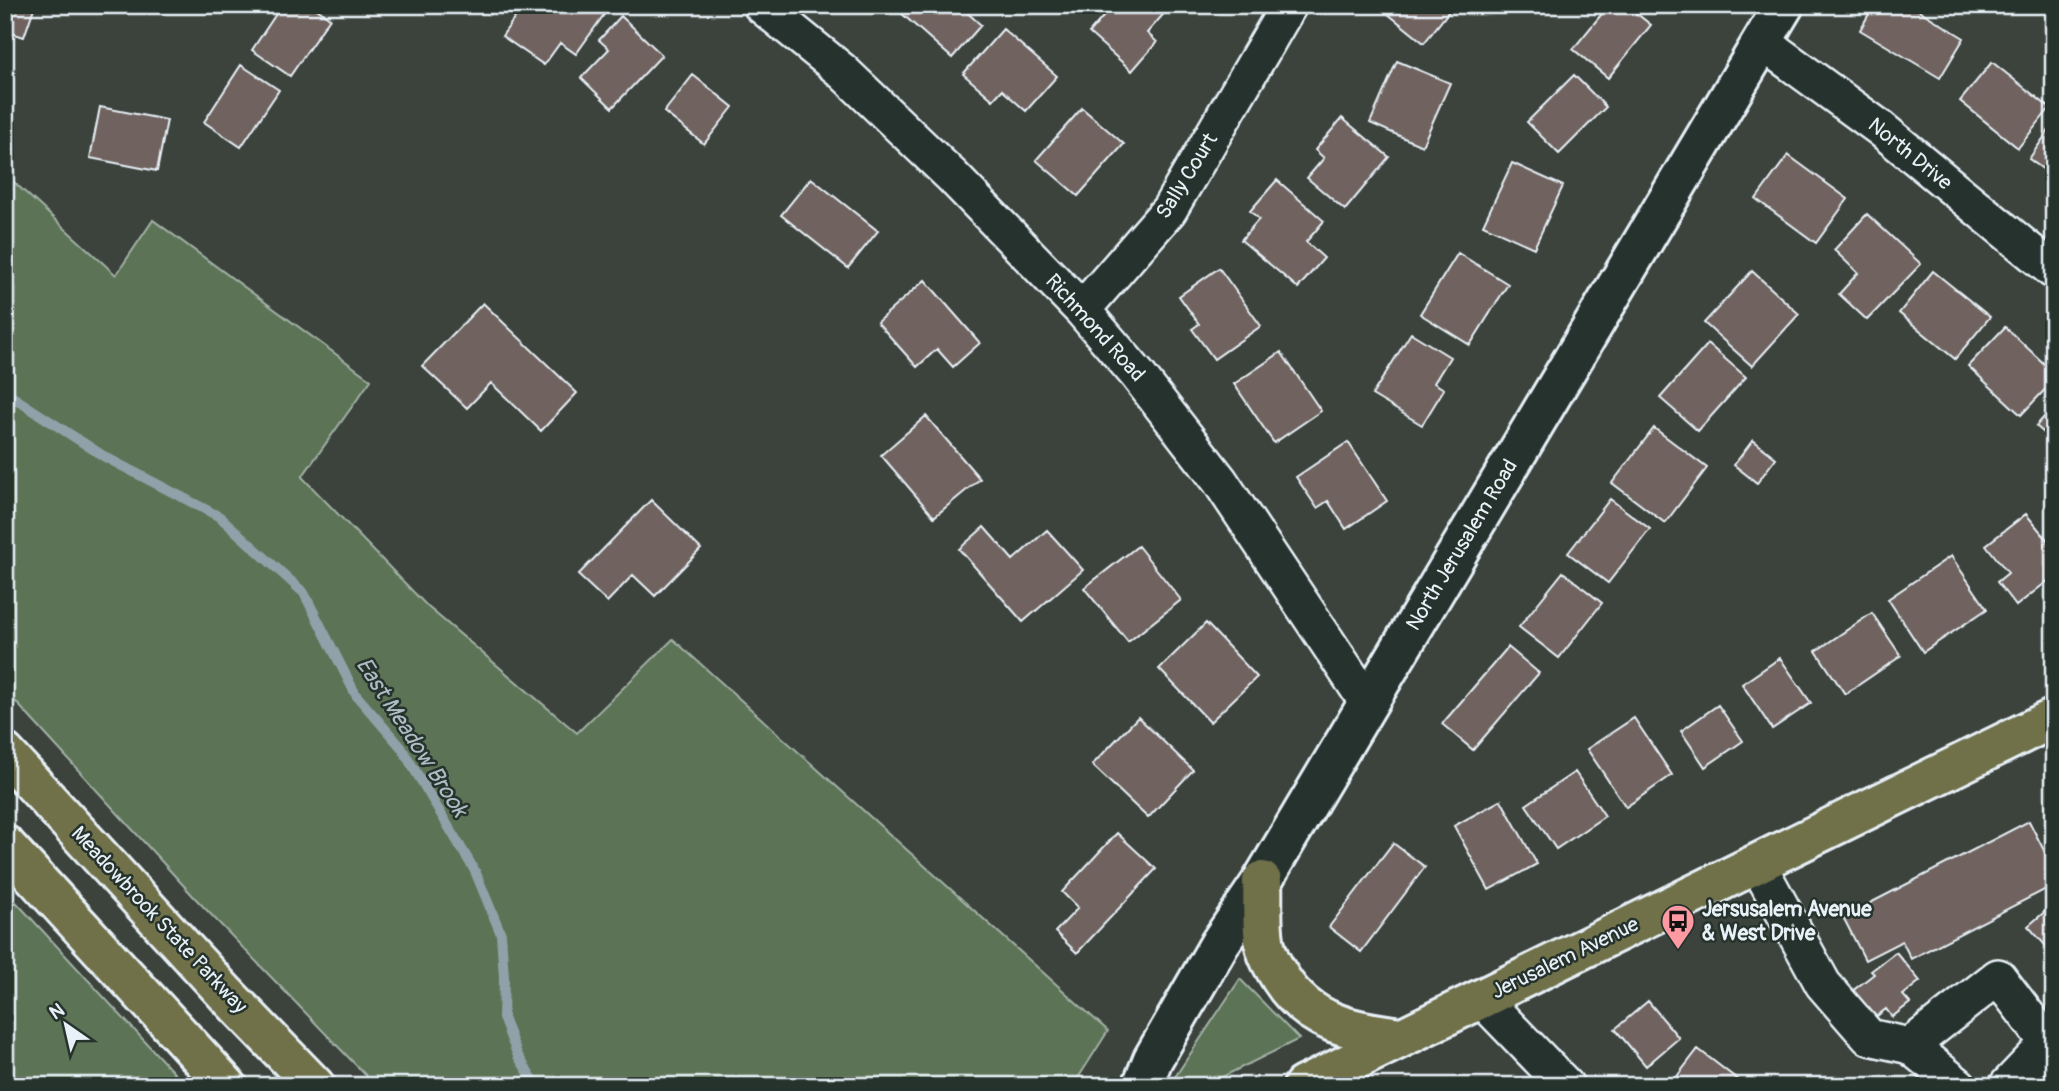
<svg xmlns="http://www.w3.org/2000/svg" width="2059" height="1091" font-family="Pangolin,sans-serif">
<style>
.green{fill:#5d7356;stroke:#a2b2a7;stroke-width:2}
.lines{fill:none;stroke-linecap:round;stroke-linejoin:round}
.stream{stroke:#90a1a9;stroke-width:10}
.building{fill:#70645e;stroke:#e8f1f8;stroke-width:2}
.street-casing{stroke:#e8f1f8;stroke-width:40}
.secondary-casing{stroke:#e8f1f8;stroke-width:44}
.primary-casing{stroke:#e8f1f8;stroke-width:44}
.highway-casing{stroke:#e8f1f8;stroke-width:44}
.street{stroke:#26332d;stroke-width:35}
.secondary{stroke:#26332d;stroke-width:38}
.primary{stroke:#6f704a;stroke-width:38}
.highway{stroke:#6f704a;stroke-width:38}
.labels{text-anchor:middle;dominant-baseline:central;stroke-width:5;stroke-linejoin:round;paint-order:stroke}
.street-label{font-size:21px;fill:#e8f1f8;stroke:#26332d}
.poi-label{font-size:21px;font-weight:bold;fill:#e8f1f8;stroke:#26332d;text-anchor:start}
.water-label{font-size:23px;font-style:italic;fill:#aebcc3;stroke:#26332d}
</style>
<rect width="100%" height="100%" fill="#3c423c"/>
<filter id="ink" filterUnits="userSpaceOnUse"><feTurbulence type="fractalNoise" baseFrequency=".0143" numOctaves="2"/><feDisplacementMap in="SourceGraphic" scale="14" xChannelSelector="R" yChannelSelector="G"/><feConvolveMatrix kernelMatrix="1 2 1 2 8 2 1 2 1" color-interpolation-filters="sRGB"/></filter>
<g filter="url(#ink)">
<!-- green -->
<path class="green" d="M5,174L116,275L153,220L371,380L302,477L428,607L577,733L673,639L1108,1031L1073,1086H376L195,898L5,690Z
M5,890L186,1086H5Z
M1240,979L1299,1039L1204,1086H1169Z"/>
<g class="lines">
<!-- stream -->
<path class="stream" d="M5,392L105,457L220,517L304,593L356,695L401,747L475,871L501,934L504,977L503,1018L518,1056L537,1086"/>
</g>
<!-- building -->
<path class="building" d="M5,5H35L24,37L5,31Z
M282,5H311L330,18L290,76L252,50Z
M524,5H603L608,9L576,54L560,43L544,65L502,36Z
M892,5H959L981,25L952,58Z
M1104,5H1163L1168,9L1147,33L1157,42L1132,71L1089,33L1109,10Z
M1377,5H1454L1424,43Z
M1609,5H1626L1651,25L1608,78L1573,49Z
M1874,5H1910L1964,38L1940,78L1860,30Z
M621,16L662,55L612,108L581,78L609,49L599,40Z
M1003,29L1057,76L1026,111L1002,90L993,100L963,74Z
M1397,61L1450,83L1422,146L1370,123Z
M1992,62L2050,108L2018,148L1960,101Z
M241,65L279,90L241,147L204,122Z
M693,75L733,107L704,144L664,112Z
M1574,75L1606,107L1559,154L1527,122Z
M100,107L167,120L157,171L90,158Z
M1082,108L1124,144L1078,196L1036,160Z
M1342,118L1389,157L1345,210L1307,178L1324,158L1315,150Z
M2054,123V177L2029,159Z
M1788,155L1848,199L1816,243L1756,199Z
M1512,163L1563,186L1534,248L1483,225Z
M811,178L878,231L848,268L781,215Z
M1277,180L1324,221L1306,242L1324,258L1298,288L1241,240L1259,219L1250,211Z
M1867,214L1921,264L1867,320L1839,294L1858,273L1834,250Z
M1458,253L1508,284L1470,345L1420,314Z
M1219,268L1261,326L1214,359L1192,329L1199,324L1179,296Z
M1752,271L1799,314L1752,366L1704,323Z
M1933,271L1990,317L1955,359L1899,313Z
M925,280L980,343L953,367L937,349L917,367L877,322Z
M483,303L577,393L541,431L491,383L467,408L422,366Z
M2005,327L2054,373V380L2021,415L1968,366Z
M1411,333L1450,357L1434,383L1444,389L1422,425L1372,395Z
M1708,344L1746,377L1698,431L1660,398Z
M1281,352L1321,411L1274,443L1234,384Z
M2054,406V442L2036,426Z
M926,416L980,479L934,517L881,455Z
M1654,428L1707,468L1665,523L1612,483Z
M1753,440L1776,458L1757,483L1734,465Z
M1348,442L1387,501L1346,529L1328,501L1317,508L1296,477Z
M1610,499L1650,529L1608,583L1568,553Z
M651,500L701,549L655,596L633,575L607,602L578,575Z
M2026,514L2054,548V576L2016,606L1997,582L2008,573L1986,545Z
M984,527L1013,560L1047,530L1083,570L1023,622L959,549Z
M1138,546L1181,600L1128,642L1084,588Z
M1951,556L1987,609L1923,652L1888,599Z
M1563,572L1602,603L1559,658L1519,627Z
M1872,613L1901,656L1845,694L1816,651Z
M1206,623L1257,677L1210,722L1159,669Z
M1508,647L1539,673L1473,750L1442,724Z
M1780,658L1811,703L1772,729L1742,684Z
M1718,705L1743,741L1705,767L1681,731Z
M1138,717L1193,770L1148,818L1092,765Z
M1634,718L1672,775L1626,807L1587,749Z
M1575,772L1605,816L1556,849L1526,805Z
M1501,800L1537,864L1489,890L1454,826Z
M2029,821L2054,870V885L1911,959L1902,941L1865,960L1843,917Z
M1117,833L1156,869L1077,953L1055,932L1078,908L1062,892Z
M1393,843L1425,867L1361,952L1329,927Z
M2054,904V955L2028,926Z
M1896,952L1920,981L1903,995L1910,1003L1892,1017L1886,1009L1873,1019L1851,992L1874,974L1871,971Z
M1648,1001L1679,1038L1646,1066L1615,1029Z
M1698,1049L1737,1079L1732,1086H1675L1672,1083Z"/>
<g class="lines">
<defs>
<path id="street" d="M761,5L841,70L952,176L1082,310L1137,374L1220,481L1368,703
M1762,42L1880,128L2054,271
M1082,310L1169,210L1289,5
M1757,863L1823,984L1869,1037L1910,1046L1959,1086
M1482,999L1566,1086
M1910,1046L1998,977L2048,1043L2007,1086"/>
<path id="secondary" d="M1142,1086L1153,1059L1220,943L1262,881L1784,5"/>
<path id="primary" d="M1262,881C1263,900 1261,921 1264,940C1266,955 1273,966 1281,979C1309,1023 1352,1031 1401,1037
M1303,1086L2054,718"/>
<path id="highway" d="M5,753L226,994L315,1086
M5,845L227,1086"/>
</defs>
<!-- street casing -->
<use href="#street" class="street-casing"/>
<!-- secondary casing -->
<use href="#secondary" class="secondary-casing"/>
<!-- primary casing -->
<use href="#primary" class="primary-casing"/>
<!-- highway casing -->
<use href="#highway" class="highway-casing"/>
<!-- street -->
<use href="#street" class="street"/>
<!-- secondary -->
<use href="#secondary" class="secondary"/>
<!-- primary -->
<use href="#primary" class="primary"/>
<!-- highway -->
<use href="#highway" class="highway"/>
</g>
</g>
<!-- icons -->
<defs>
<symbol id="bus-pin" viewBox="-11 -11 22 30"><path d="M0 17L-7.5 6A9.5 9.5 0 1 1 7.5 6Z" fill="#ff9aa2" stroke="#26332d"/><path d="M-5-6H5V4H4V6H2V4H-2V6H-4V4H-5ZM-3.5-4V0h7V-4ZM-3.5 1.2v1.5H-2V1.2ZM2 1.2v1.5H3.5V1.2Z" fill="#111"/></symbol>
</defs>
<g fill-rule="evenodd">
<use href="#bus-pin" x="1659" y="902" width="38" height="52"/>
</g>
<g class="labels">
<!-- street labels -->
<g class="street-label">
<text transform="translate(1910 154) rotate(39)">North Drive</text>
<text transform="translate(1187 176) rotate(-58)">Sally Court</text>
<text transform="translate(1095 328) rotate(48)">Richmond Road</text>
<text transform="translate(1462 545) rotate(-59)">North Jerusalem Road</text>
<text transform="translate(159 920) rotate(47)">Meadowbrook State Parkway</text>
<text transform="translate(1565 958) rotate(-26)">Jerusalem Avenue</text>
</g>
<!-- poi labels -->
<g class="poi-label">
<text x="1702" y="909">Jersusalem Avenue<tspan x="1702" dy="24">&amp; West Drive</tspan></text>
</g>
<!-- water labels -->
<g class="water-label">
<text transform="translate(412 737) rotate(57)">East Meadow Brook</text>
</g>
</g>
<!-- margin -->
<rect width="2059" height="1091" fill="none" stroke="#26332d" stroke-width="28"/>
<rect x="14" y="14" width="2031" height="1063" fill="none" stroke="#e8f1f8" stroke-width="2.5" filter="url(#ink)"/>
<!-- north arrow -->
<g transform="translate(66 1025) rotate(326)" stroke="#26332d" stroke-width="5" paint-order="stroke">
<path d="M0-5L12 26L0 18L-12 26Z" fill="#e8f1f8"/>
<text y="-10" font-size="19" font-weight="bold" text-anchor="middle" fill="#e8f1f8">N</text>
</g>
</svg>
